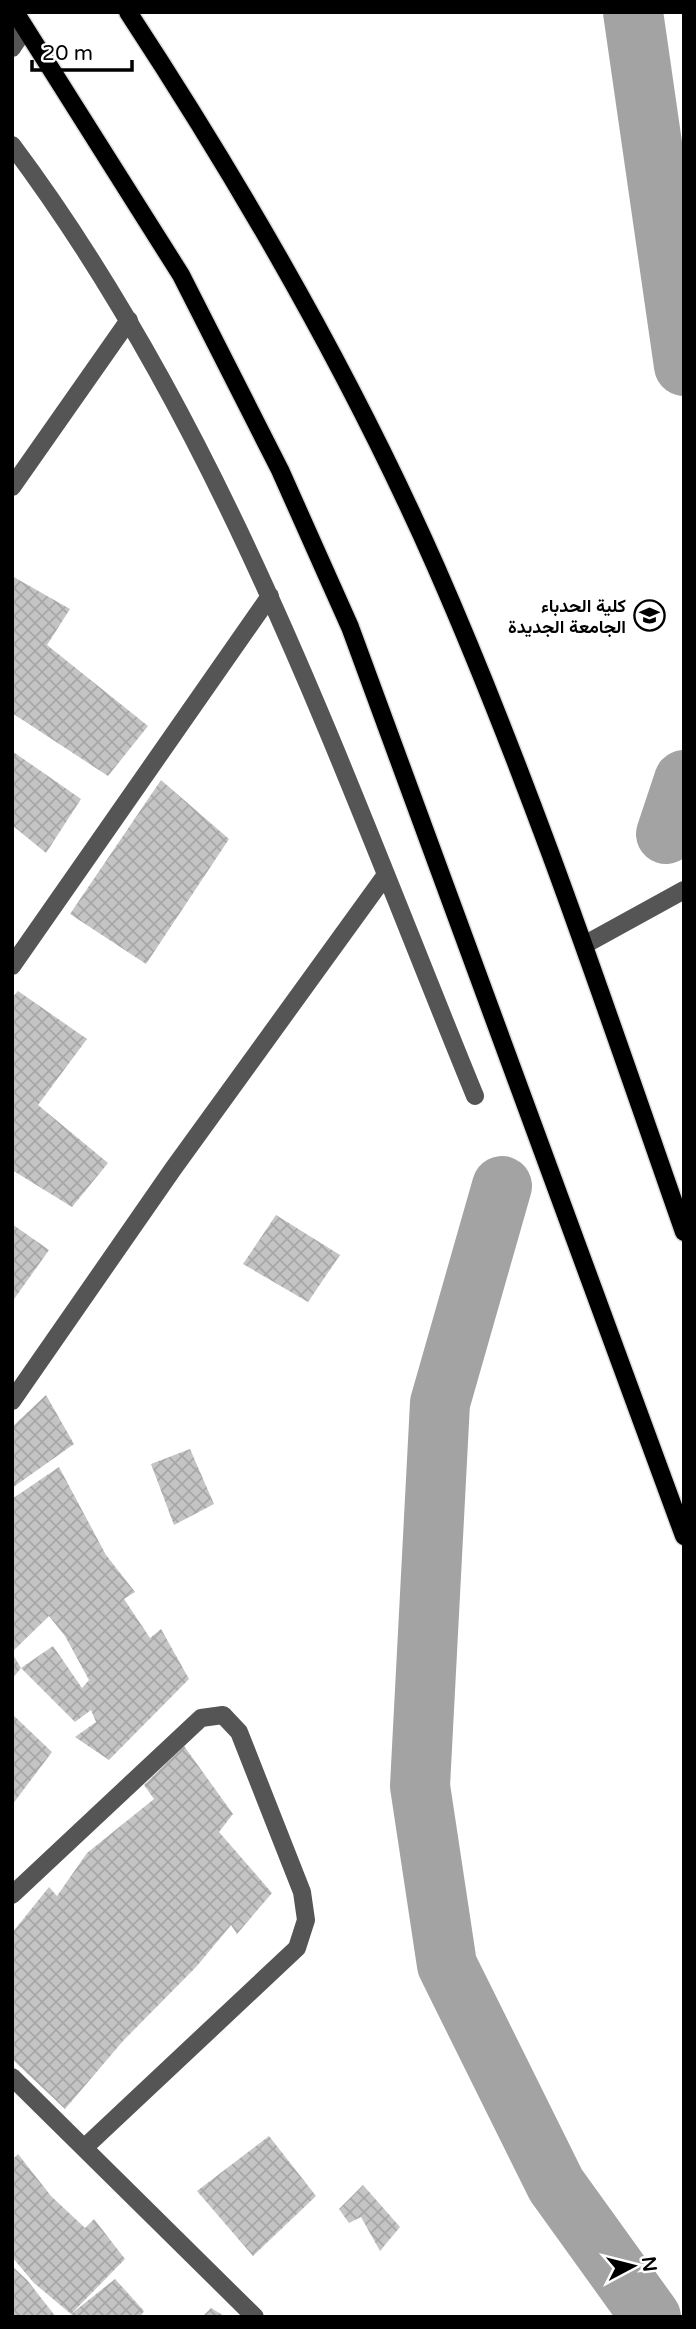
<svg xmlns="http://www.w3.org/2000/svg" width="696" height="2329" font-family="'Varela Round',Vazirmatn,sans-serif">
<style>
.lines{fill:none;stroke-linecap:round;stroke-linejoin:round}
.river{stroke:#a3a3a3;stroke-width:60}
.building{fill:url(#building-cross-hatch)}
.major-casing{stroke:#dbdbdb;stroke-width:21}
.minor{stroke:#555;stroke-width:18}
.major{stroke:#000;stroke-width:18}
.labels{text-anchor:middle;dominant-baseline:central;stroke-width:6;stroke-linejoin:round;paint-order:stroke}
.poi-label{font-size:18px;font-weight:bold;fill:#000;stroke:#fff;text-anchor:end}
</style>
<defs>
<pattern id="building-cross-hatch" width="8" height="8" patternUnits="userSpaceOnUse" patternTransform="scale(1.75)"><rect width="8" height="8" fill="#c4c4c4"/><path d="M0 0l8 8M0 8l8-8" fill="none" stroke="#a7a7a7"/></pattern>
</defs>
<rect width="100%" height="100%" fill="#fff"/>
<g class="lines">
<!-- river -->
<path class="river" d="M633,12L684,366
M666,834L684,780
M502,1186L440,1403L420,1786L447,1965L556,2185L651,2317"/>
</g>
<!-- building -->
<path class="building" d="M12,576L70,609L47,645L148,726L108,776L12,713Z
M12,751L81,799L46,853L12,825Z
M161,780L229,839L146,964L70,914Z
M18,991L87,1039L38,1105L108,1163L72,1207L12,1170V998Z
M276,1215L340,1255L308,1302L243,1264Z
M12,1224L49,1250L12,1302Z
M46,1395L74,1444L12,1488V1427Z
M190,1449L214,1504L174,1525L151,1464Z
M59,1467L106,1555L135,1592L124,1599L150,1638L161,1629L189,1679L109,1760L75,1737L96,1722L91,1710L75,1722L21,1668L53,1646L82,1688L89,1680L65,1636L49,1616L12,1652V1499Z
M12,1653L21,1668L12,1679Z
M12,1714L52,1752L12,1805Z
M184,1746L233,1814L219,1832L272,1893L237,1934L231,1925L197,1966L123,2041L65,2109L12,2059V1933L49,1887L57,1896L87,1853L154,1799L144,1785Z
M269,2136L316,2196L253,2256L197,2191Z
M18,2154L51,2196L85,2228L94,2219L125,2259L71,2314L34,2283L12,2257V2160Z
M363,2185L400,2227L380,2251L361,2217L349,2223L339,2209Z
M12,2266L27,2280L56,2317H12Z
M115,2279L144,2311L140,2317H73L71,2314Z
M211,2308L226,2317H202Z"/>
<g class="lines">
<defs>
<path id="major" d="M15,12L181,275L280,470L350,627L684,1536
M128,12C244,189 351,374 436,567C531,784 606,1009 684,1232"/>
</defs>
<!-- major casing -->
<use href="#major" class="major-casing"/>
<!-- minor -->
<path class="minor" d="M12,48L25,28
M12,145C225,430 341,769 475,1096
M12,487L129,320
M584,945L684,890
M12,966L270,596
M12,1401L173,1169L385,876
M12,1895L201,1718L223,1715L239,1732L302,1892L306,1920L297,1948L84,2148
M12,2077L255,2317"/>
<!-- major -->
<use href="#major" class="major"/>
</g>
<!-- icons -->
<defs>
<symbol id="university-ring" viewBox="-11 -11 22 22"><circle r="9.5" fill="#fff" stroke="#000" stroke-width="1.5"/><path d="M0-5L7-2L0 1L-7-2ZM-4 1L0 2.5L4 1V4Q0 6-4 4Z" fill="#000"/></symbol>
</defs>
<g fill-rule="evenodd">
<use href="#university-ring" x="632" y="598" width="35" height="35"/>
</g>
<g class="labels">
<!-- poi labels -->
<g class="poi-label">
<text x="626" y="606">كلية الحدباء<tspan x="626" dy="21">الجامعة الجديدة</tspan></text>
</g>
</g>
<!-- border -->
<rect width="696" height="2329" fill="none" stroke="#000000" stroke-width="28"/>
<!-- north arrow -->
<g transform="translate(633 2266) rotate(83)" stroke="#ffffff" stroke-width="5" paint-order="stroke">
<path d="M0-5L12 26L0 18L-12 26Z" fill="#000000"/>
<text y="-10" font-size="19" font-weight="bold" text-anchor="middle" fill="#000000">N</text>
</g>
<!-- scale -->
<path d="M32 60v10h100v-10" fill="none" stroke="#000000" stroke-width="3.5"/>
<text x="42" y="60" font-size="21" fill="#000000" stroke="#ffffff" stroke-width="5" paint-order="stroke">20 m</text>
</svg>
